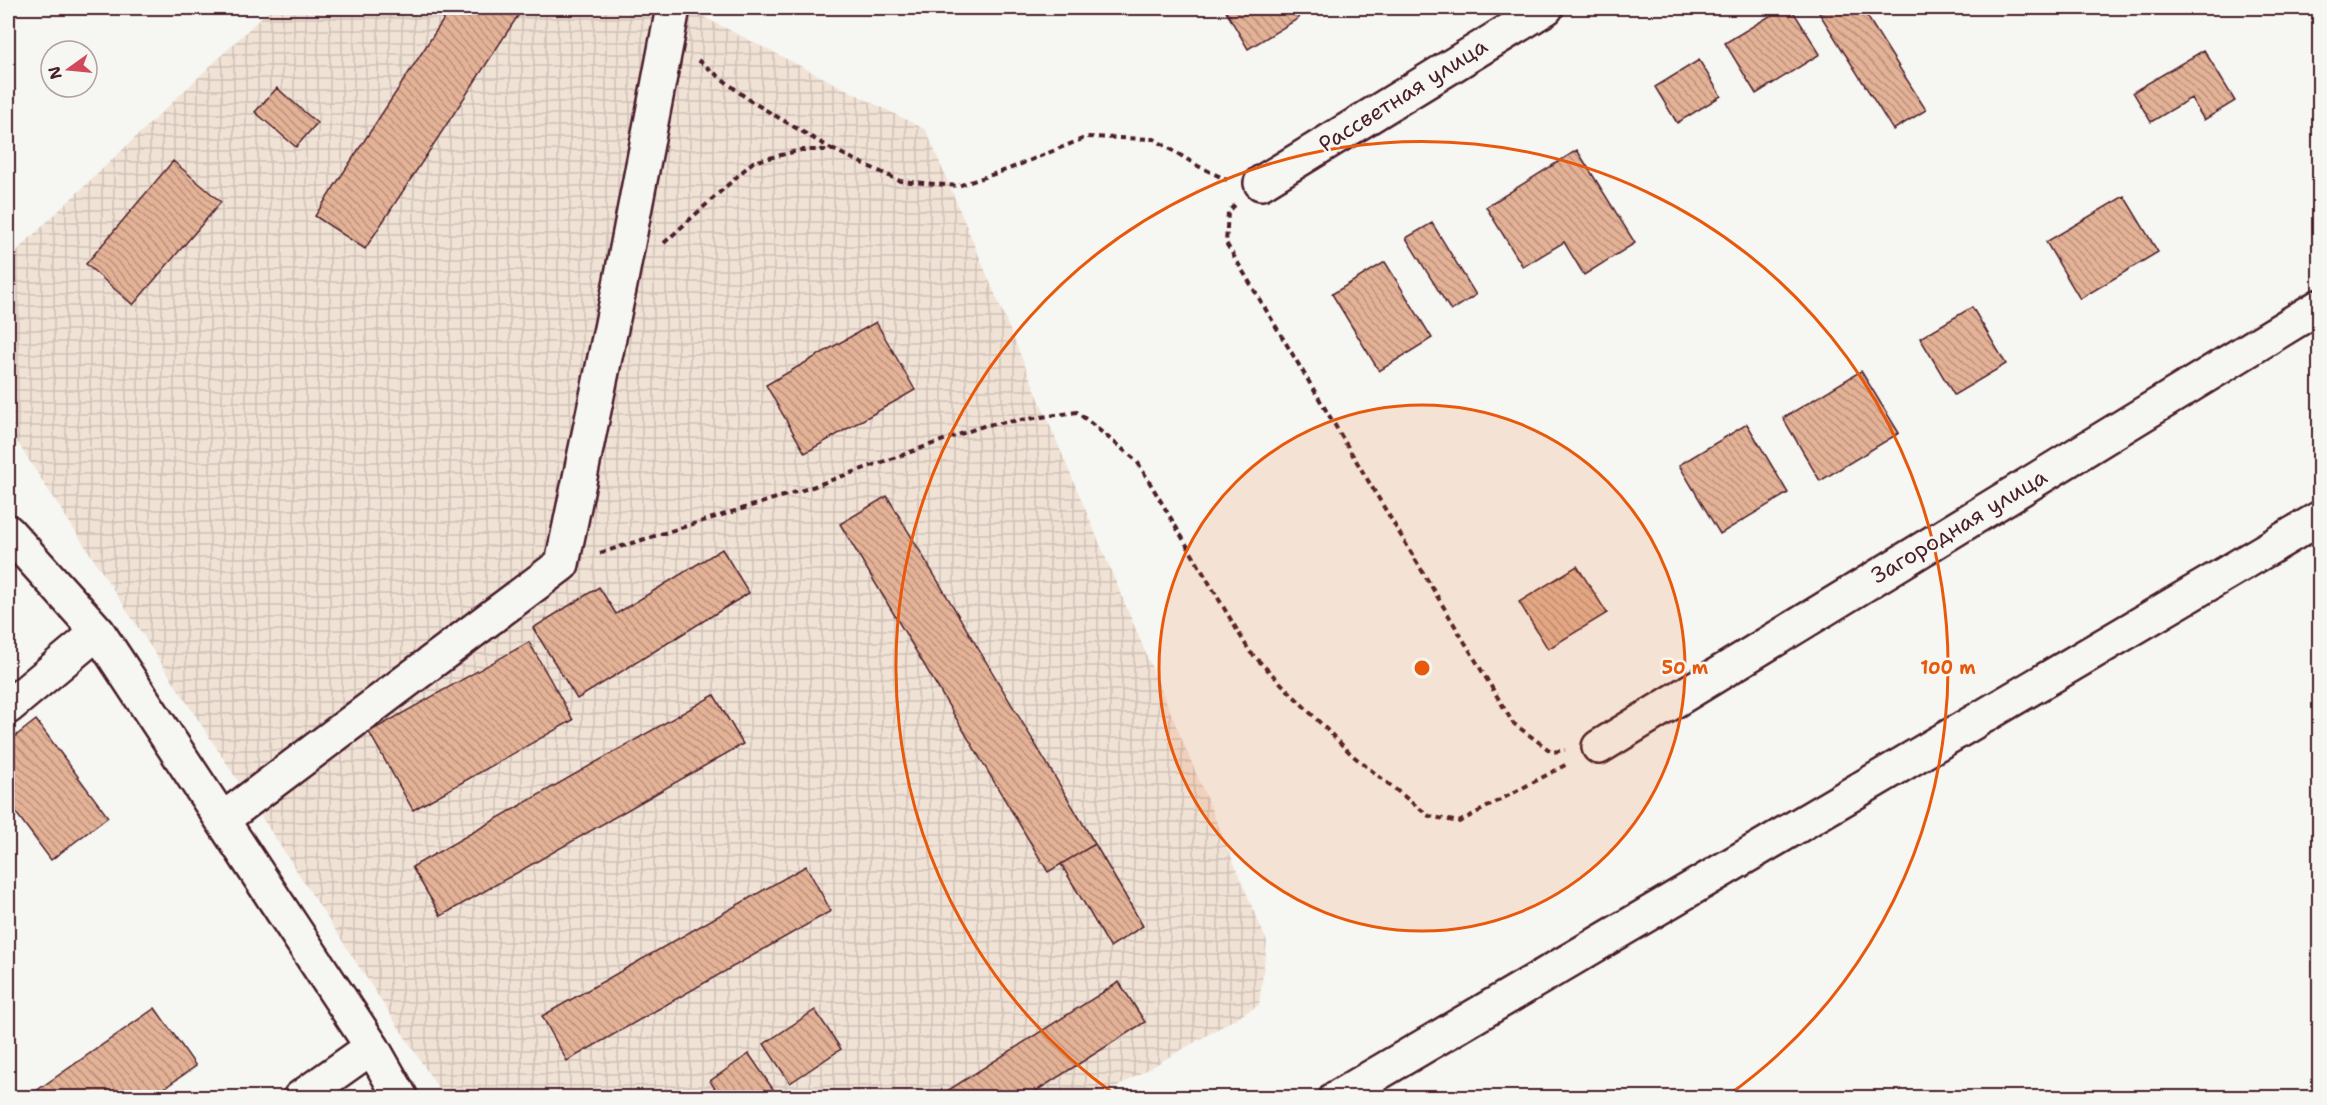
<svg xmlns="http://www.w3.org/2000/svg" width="2327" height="1105" font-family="'Shantell Sans',sans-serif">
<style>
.industrial{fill:url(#industrial-grid)}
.building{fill:url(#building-back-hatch);stroke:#4a1f2b;stroke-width:1.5}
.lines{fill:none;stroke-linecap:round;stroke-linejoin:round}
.street-casing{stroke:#4a1f2b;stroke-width:38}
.secondary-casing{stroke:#4a1f2b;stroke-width:38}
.path{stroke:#4a1f2b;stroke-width:4;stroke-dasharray:6 4.5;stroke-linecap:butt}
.street{stroke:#f6f6f2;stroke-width:33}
.secondary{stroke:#f6f6f2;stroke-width:33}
.ring{fill:none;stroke:#e8590c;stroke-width:3}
.labels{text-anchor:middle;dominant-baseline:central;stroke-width:5;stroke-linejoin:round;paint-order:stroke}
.street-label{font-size:22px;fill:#4a1f2b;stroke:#f6f6f2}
.centre{fill:#e8590c;stroke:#f6f6f2;stroke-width:3}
.ring-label{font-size:18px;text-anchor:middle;font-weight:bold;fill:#e8590c;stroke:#f6f6f2;stroke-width:5;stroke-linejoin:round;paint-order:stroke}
</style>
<defs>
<pattern id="industrial-grid" width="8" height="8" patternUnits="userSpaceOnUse" patternTransform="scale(1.5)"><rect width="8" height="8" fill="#f1e2d6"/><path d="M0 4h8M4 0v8" fill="none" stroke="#d0c1b8"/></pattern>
<pattern id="building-back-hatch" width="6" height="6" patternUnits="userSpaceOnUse" patternTransform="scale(1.5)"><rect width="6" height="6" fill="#e4b296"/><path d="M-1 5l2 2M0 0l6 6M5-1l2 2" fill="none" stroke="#bb907b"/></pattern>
</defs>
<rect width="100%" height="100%" fill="#f6f6f2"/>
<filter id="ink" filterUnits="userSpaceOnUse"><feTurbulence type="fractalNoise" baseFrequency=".0167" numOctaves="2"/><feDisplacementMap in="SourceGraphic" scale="12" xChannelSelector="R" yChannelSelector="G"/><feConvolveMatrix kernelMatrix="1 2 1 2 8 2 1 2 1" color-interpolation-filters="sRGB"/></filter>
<g filter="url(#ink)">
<!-- industrial -->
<path class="industrial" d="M271,8H686L926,130L1267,942L1259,1005L1100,1097H444L8,428V259Z"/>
<!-- building -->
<path class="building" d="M451,8H523L365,249L315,216Z
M1224,8H1293L1299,18L1248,49Z
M1783,8H1791L1820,54L1756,94L1725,43Z
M1816,8H1862L1926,110L1893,130Z
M2204,50L2235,101L2204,120L2191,98L2151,122L2133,92Z
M1699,60L1721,96L1677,123L1655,87Z
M277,88L317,123L296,147L255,112Z
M1577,150L1635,243L1584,275L1564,242L1523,267L1486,207Z
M173,161L221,202L133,305L86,264Z
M2124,196L2158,252L2080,299L2046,242Z
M1432,223L1476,295L1451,311L1406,238Z
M1385,262L1432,338L1379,371L1332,294Z
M1972,307L2006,364L1954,395L1920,338Z
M876,322L915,390L805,453L766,385Z
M1861,371L1899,433L1820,481L1783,418Z
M1747,424L1788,493L1720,534L1679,465Z
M887,496L1095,844L1048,872L840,524Z
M722,549L749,593L577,699L533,628L599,587L616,614Z
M1577,566L1607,613L1548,649L1519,602Z
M529,642L573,720L413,810L369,732Z
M714,695L743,744L441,916L412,867Z
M36,720L108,817L51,860L8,802V742Z
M1095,844L1143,926L1110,947L1061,864Z
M806,866L831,911L567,1061L542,1016Z
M1119,982L1145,1022L1025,1098H951L947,1091Z
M155,1008L196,1066L150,1098H26Z
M815,1010L841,1049L790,1083L764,1044Z
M749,1054L779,1098H721L710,1081Z"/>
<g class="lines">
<defs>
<path id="street" d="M1261,183L1546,8
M8,532L98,632L372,1047
M8,707L98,632
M1599,747L2320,306
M222,820L562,564L620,285L673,8
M300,1098L372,1047L401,1098"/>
<path id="secondary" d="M1336,1098L2320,518"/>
</defs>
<!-- street casing -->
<use href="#street" class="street-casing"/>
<!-- secondary casing -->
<use href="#secondary" class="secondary-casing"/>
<!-- path -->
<path class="path" d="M698,60L749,100L833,150
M1235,205L1228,212L1226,243L1513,723L1552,752L1565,750
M664,243L753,162L801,150H834L900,181L958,186L1009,169L1087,137L1154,139L1198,166L1227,180
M600,553L812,487L986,425L1077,412L1137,461L1250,652L1352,755L1429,816L1459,822L1569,763"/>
<!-- street -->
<use href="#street" class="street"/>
<!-- secondary -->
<use href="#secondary" class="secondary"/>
</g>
</g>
<!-- distance rings -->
<circle cx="1422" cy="668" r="263" fill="#e8590c" fill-opacity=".12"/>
<g class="ring">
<circle cx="1422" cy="668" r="263"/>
<path d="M1117 1096A526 526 0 1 1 1727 1096"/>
</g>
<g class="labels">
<!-- street labels -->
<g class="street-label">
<text transform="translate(1403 95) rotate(-32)">Рассветная улица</text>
<text transform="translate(1959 526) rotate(-31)">Загородная улица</text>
</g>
</g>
<circle cx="1422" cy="668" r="9" class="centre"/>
<g class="ring-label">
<text x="1685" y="674">50 m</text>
<text x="1948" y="674">100 m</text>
</g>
<!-- margin -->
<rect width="2327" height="1105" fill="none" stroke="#f6f6f2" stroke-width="30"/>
<rect x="15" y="15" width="2297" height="1075" fill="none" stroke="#4a1f2b" stroke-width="2" filter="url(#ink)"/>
<!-- north arrow -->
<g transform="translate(69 69) rotate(255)"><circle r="28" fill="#f6f6f2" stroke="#b1a0a2" stroke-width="1.5"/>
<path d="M0-4.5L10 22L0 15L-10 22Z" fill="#d1495b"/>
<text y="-9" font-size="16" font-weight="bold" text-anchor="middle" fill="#4a1f2b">N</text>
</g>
</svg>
